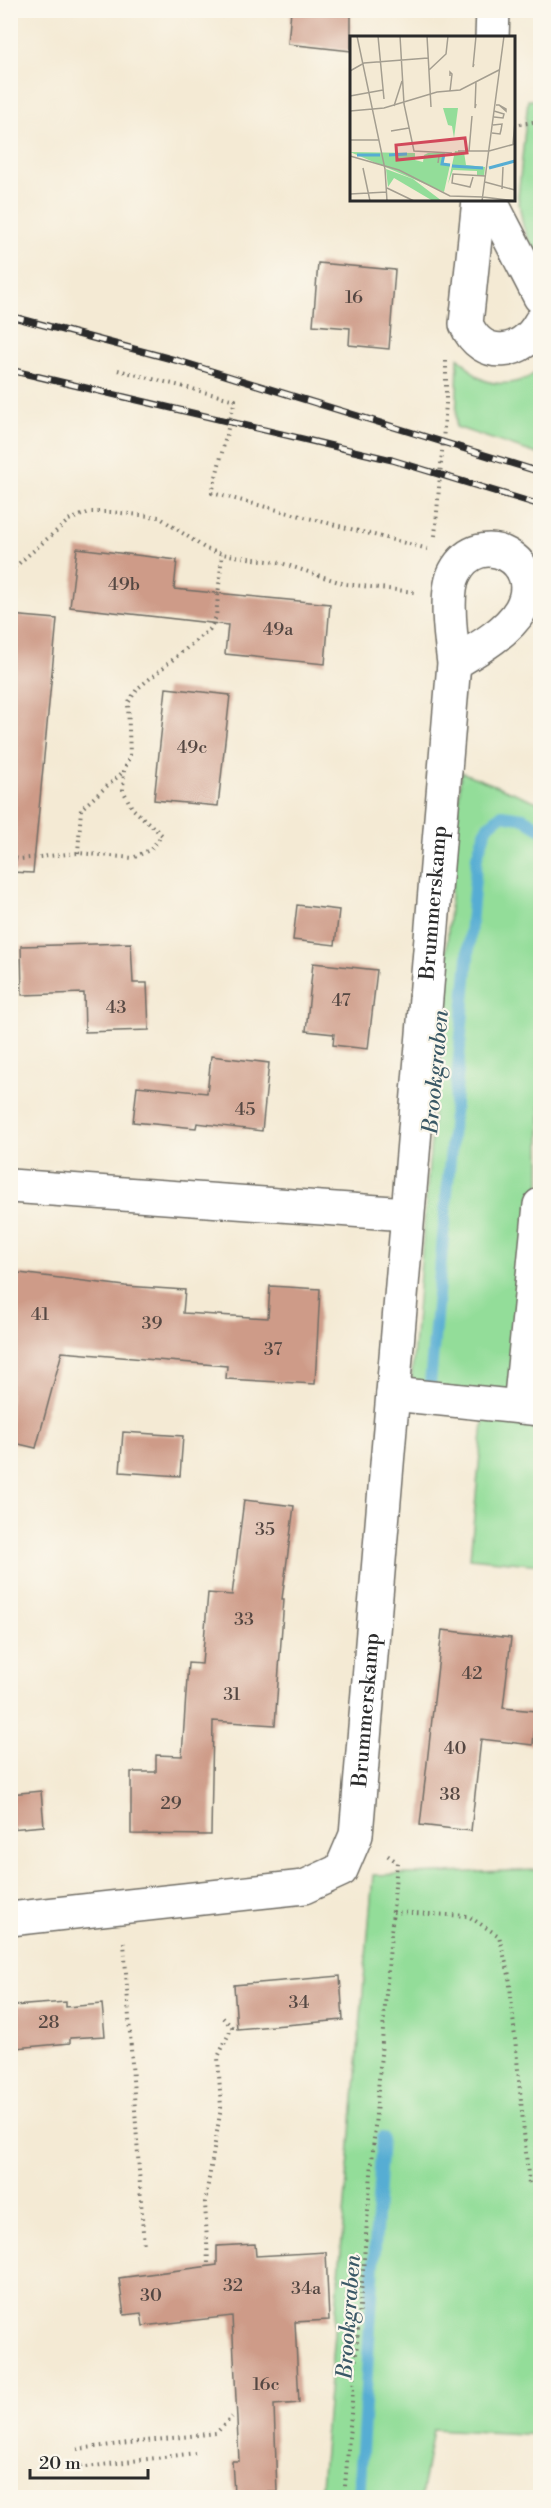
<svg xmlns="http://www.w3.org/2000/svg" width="551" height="2508" font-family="'Libre Bodoni',serif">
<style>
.green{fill:#93dd99;stroke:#5f8462;stroke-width:1.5}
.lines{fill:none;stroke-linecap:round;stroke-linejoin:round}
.stream{stroke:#57add3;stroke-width:12}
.building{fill:#ce9b88}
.minor-casing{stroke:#716e66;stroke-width:36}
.path{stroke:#716e66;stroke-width:4;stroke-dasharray:1.5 4.5;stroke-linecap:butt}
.minor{stroke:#fff;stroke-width:33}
.rail-casing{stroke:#2b2b2b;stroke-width:7}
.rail{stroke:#fbf7ec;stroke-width:4.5;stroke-dasharray:14;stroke-linecap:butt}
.labels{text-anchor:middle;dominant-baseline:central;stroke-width:4.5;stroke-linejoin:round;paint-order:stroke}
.number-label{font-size:18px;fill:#544742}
.street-label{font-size:21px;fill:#2b2b2b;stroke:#fbf7ec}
.water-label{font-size:22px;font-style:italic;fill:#3a5866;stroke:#fbf7ec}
.inset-river{fill:none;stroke:#57add3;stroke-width:3}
.inset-road{fill:none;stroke:#a49e90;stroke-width:1.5}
.view{fill:#d1495b;fill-opacity:0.15;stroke:#d1495b;stroke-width:3}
.inset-edge{fill:none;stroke:#2b2b2b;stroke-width:3}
</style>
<rect width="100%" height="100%" fill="#fbf7ec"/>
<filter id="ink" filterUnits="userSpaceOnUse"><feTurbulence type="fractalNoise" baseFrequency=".0167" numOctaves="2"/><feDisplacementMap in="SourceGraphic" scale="12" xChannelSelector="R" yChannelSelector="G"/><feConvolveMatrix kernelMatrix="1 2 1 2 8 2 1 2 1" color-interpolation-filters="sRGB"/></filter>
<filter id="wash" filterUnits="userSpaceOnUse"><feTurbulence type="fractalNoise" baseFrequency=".008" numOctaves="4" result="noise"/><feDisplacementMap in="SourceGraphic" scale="24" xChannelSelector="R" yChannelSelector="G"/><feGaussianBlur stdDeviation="1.35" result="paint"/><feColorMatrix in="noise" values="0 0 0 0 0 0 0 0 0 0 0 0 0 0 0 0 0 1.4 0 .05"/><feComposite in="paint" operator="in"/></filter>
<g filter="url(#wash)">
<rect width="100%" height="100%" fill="#f4ead4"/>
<!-- green -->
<path class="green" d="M528,100H540V264L523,226L518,197Z
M458,357C465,363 471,371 478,377C497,389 526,383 540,369V455L456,427Z
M461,772L540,803V1565L470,1558L486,1392L411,1385Z
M540,1870V2435L433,2429L421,2497H320L373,1875Z"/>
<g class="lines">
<!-- stream -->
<path class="stream" d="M430,1384L477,856L487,827L501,815L523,818L540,828
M359,2498L382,2138"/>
</g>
<g id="blocks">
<!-- building -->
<path class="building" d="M291,10H351V51L288,44Z
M318,263L395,270L389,349L349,345L350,328L313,325Z
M77,548L177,560L174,589L330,604L325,664L225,654L228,625L70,607Z
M10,615L57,619L33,873L10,872Z
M166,688L230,695L218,806L154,800Z
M297,905L339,910L335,945L293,940Z
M131,943L133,983H147L149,1030L85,1032L84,993L22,995L21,946Z
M313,963L377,970L368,1049L333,1045L334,1034L306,1031Z
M211,1056L269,1063L262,1131L197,1123L196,1128L133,1122L137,1086L207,1093Z
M19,1273L125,1286L185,1290L183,1313L268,1318L270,1286L320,1289L315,1384L226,1379L227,1366L62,1352L36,1448L10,1442V1347Z
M123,1432L183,1436L180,1476L120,1472Z
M244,1500L294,1506L282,1599H284L275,1725L213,1721L211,1835L131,1834V1772H156V1755L182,1756L188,1663L202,1664L208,1593L232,1595Z
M442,1630L511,1638L503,1708L536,1711L533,1745L481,1739L471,1831L420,1825Z
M41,1791L44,1826L10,1829V1794Z
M340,1976L343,2020L237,2029L234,1985Z
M66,2002V2007L102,2004L105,2036L70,2038V2043L16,2048L13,2006Z
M255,2244L256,2256L326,2252L329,2320L295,2322L299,2403L274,2405L277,2492L234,2493L232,2461H239L232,2316L143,2326L141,2313L124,2315L119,2278L217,2265V2246Z"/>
</g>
</g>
<g filter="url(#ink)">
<use href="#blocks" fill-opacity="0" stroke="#716e66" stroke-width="1.5"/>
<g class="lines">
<defs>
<g id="minor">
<path d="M492,38L493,10"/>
<path d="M479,200L466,324C482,362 523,355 540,323"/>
<path d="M490,200L540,297"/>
<path d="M10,1186L407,1214"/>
<path d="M393,1394L540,1409"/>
<path d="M520,1407L540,1205"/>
<path id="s1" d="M10,1919L304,1887L341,1870L356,1835L454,663C451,640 444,592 455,572C480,525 547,561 521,609C508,632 476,650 454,663"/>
</g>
</defs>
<!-- minor casing -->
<use href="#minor" class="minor-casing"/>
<!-- path -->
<path class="path" d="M514,125L540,121
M118,370L235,400L212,493L428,549
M435,536L446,404V361
M10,571L69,520L90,512H111L159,517L206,549L222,554L281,563L345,584L414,592
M78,853L81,809L123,772
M10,857L20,859L78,853L133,858L151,849L162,835L132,808L123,790L124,771L130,755L128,703L137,689L210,629L216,617L222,554
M393,1912L468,1916L499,1936L509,1975L529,2185
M124,1942L144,2247
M208,2263L205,2202L221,2108L218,2057L232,2027L221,2016
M77,2449L216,2433L232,2417
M69,2464L86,2467L195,2453
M344,2498L397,1862L387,1855"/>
<!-- minor -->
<use href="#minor" class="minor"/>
<defs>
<path id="rail" d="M10,316L179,361L540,472
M10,370L392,460L540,505"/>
</defs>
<!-- rail casing -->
<use href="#rail" class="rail-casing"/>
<!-- rail -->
<use href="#rail" class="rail"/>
</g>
</g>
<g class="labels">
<!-- number labels -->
<g class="number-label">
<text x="354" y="297">16</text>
<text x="124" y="584">49b</text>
<text x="278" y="629">49a</text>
<text x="192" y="747">49c</text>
<text x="341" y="1000">47</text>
<text x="116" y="1007">43</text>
<text x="245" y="1109">45</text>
<text x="40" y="1314">41</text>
<text x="152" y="1323">39</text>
<text x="273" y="1349">37</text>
<text x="265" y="1529">35</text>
<text x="244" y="1619">33</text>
<text x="472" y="1673">42</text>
<text x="232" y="1694">31</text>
<text x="455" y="1748">40</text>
<text x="450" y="1794">38</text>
<text x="171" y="1803">29</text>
<text x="299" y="2002">34</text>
<text x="49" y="2022">28</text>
<text x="233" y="2285">32</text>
<text x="306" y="2288">34a</text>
<text x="151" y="2295">30</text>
<text x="266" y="2384">16c</text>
</g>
<!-- street labels -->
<g class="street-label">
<text stroke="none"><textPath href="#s1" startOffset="1310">Brummerskamp</textPath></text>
<text stroke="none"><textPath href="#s1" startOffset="500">Brummerskamp</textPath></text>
</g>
<!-- water labels -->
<g class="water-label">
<text transform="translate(436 1072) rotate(-85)">Brookgraben</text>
<text transform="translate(349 2317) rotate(-86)">Brookgraben</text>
</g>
</g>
<!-- overview -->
<g transform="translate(350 36)">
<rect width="165" height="165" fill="#f4ead4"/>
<path d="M93,72H108L104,102L102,90L98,89ZM105,115L114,116L116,129L135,131L134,140H127V135L103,134L98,148ZM0,116L65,117V124L73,126L74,119L78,117H95L93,127L100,129L94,156ZM36,133L63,143L92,165H83L44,142L38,151Z" fill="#93dd99"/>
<path class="inset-river" d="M94,118L92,128L100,129M7,119H30M39,119L57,118M102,130L133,132M139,132L165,125"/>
<path class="inset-road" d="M7,0L35,133L37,165M28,0L34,63M50,0L54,68L64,115L102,117M77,0L81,71M124,28L123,31L126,0M79,34L96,18L98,0M0,35L14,27L78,22M126,45L125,72L126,68M100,55L102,38L100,36V40M0,60L33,54M146,69H149L156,73V75L149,69M44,70L52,45M0,75L34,72L87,56L110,54L149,34M144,75L154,78L153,82L144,81M41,95L59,92M142,97L150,98L151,94L152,88L143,89M0,104H29M163,108L165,86M108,115H139L165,108M119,115L122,80M0,120L49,134L100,160L133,161M78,120H89L88,127M13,132L20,165M123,141L120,151L102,147L103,138L135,140M135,146L165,154M37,152L64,165M152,153L153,131M0,158L37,156M133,161L165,165M132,165L154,0"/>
<path class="view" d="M115,102L117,117L47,124L46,109Z"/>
<rect width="165" height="165" class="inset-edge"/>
</g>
<!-- margin -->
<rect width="551" height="2508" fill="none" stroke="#fbf7ec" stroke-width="36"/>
<!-- scale -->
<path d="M30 2469v9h118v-9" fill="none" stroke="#2b2b2b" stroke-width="3"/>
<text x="39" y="2469" font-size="18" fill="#2b2b2b" stroke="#fbf7ec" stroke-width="4.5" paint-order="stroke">20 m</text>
</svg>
